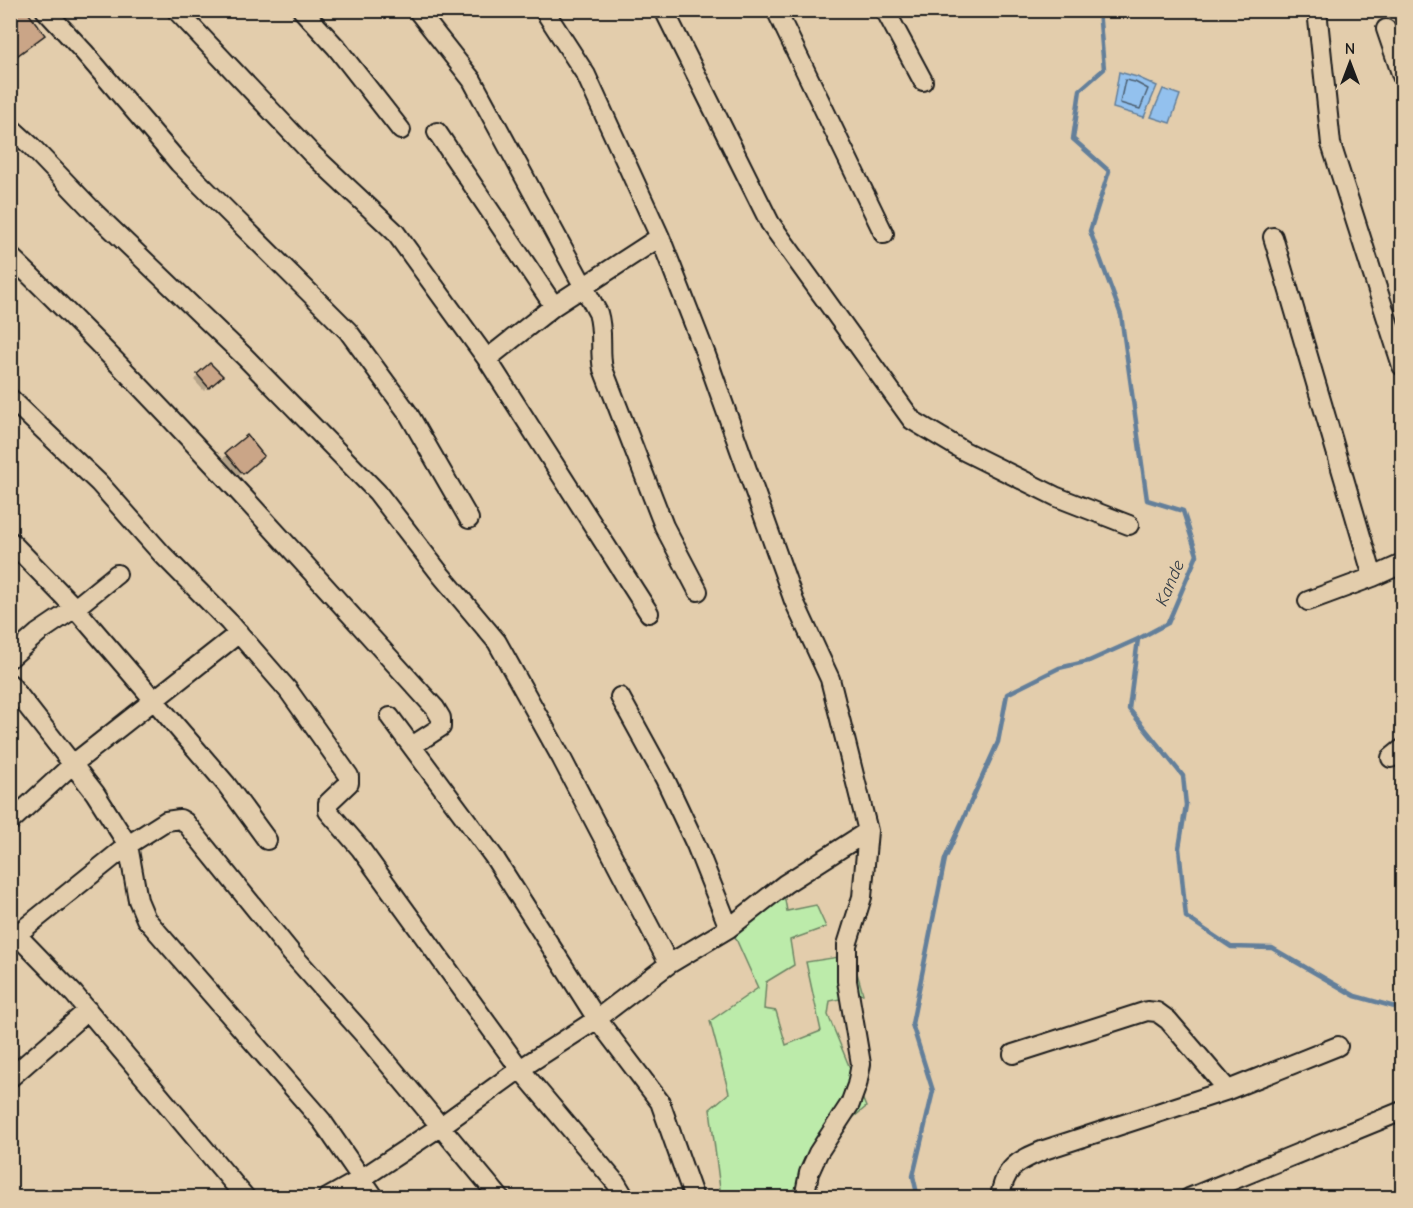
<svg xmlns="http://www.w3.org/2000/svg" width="1413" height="1208" font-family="'Comic Neue',sans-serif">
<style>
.green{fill:#bcebaa;stroke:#6c8463;stroke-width:1.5}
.water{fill:#93c1ee;stroke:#637f9a;stroke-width:1.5}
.shadow{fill:#0003}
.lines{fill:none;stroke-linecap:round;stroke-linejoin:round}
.shore{stroke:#4c5e70;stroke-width:1.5}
.stream{stroke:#637f9a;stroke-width:4.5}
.building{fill:#caa587;stroke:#1c1c1c;stroke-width:1.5}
.minor-casing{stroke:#1c1c1c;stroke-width:22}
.minor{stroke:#e3cdac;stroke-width:18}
.labels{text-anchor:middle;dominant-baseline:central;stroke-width:4.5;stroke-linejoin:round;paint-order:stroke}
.water-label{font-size:18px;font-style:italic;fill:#343d46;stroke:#e3cdac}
</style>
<rect width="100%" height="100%" fill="#e3cdac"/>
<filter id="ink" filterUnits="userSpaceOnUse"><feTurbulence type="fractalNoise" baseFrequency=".0167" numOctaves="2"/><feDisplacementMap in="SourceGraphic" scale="12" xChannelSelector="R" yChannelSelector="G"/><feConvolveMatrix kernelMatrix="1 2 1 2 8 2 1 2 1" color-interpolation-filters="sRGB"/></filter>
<g filter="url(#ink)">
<!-- green -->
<path class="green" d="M783,889L787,911L816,905L826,927L790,940L794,965L766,982L764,1009L776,1011L786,1045L821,1031L806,962L852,955L863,994L830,1001L828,1015L866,1107L812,1151L814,1198L721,1197L710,1109L729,1093L710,1021L758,988L732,930Z"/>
<!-- water -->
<path class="water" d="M1119,72L1137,77L1157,86L1144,117L1113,108Z
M1163,89L1180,95L1170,123L1151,117Z"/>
<!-- shadow -->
<path class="shadow" d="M10,10L43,35L10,62Z
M210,365L217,380L204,391L194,380Z
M247,437L262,455L238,477L222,459Z"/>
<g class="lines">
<!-- shore -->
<path class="shore" d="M1125,80L1135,82L1148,89L1140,109L1120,103Z"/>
<!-- stream -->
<path class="stream" d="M1099,10L1104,69L1080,90L1073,139L1109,171L1090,231L1121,315L1147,500L1183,511L1197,555L1168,623L1138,639L1129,709L1183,776L1186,805L1179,848L1186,917L1231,947L1272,948L1355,996L1402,1009
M918,1198L913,1176L933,1091L912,1024L945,859L998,742L1007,694L1059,668L1089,661L1138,639"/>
</g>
<!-- building -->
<path class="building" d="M10,10H26L45,35L10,61Z
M210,363L223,376L209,388L197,374Z
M247,435L264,456L243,474L225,453Z"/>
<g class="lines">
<defs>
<path id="minor" d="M45,10L84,52L179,163L348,331L408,413L469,519
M176,10L312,154L395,232L487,359L649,613
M302,10L336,47L401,130
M417,10L472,80L598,313C604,332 599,351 603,369L664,526L698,591
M544,10L586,75L660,237L706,355L794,601L830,679L868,831L862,897L847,945V981L861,1064L857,1085L850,1104L818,1153L809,1173L804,1198
M664,10L770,223L912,420L964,451L1057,497L1129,525
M776,10L884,234
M885,10L923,81
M1317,10L1331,144L1402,366
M1386,29L1402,76
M10,127L31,146L96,214L244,356L377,492L441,575L497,642L562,759L669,964
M437,132L554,306
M1273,237L1373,577
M10,256C159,399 296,555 435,708L441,718V727L412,746
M487,359L554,306L660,237
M10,398L99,483L162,554L229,622L288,690L349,776V783L328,803V811L360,848L520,1069L616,1183L625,1198
M10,541L75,608L183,734L226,784L267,840
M1308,601L1373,577L1402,564
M10,658L38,633L75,608L117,574
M10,684L95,793L128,845L138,900L146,919L322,1121L375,1198
M620,697L665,779L696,845L729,928
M390,717L494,857L597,1019L660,1102L694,1198
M1391,758L1402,749
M10,822L73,764L239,633
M10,928L74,994L246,1198
M10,940L128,845L166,821L180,819L185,822L292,954L367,1038L500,1198
M1013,1054L1147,1011L1157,1012L1168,1020L1228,1090
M10,1078L88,1010
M327,1198L361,1179L441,1126L520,1069L597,1019L669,964L729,928L785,884L868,831
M1000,1198C1004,1167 1018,1161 1044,1150L1228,1090L1338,1046
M1189,1198L1402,1111"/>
</defs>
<!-- minor casing -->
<use href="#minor" class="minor-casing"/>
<!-- minor -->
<use href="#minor" class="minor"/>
</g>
</g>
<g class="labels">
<!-- water labels -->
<g class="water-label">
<text transform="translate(1170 583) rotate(-67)">Kande</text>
</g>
</g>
<!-- margin -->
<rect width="1413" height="1208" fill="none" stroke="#e3cdac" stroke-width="36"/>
<rect x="18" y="18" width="1377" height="1172" fill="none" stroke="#1c1c1c" stroke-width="2" filter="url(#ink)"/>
<!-- north arrow -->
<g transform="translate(1350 63)" stroke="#e3cdac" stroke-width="4.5" paint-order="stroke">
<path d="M0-4.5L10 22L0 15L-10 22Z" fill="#1c1c1c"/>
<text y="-9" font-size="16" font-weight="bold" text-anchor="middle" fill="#1c1c1c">N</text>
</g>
</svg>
